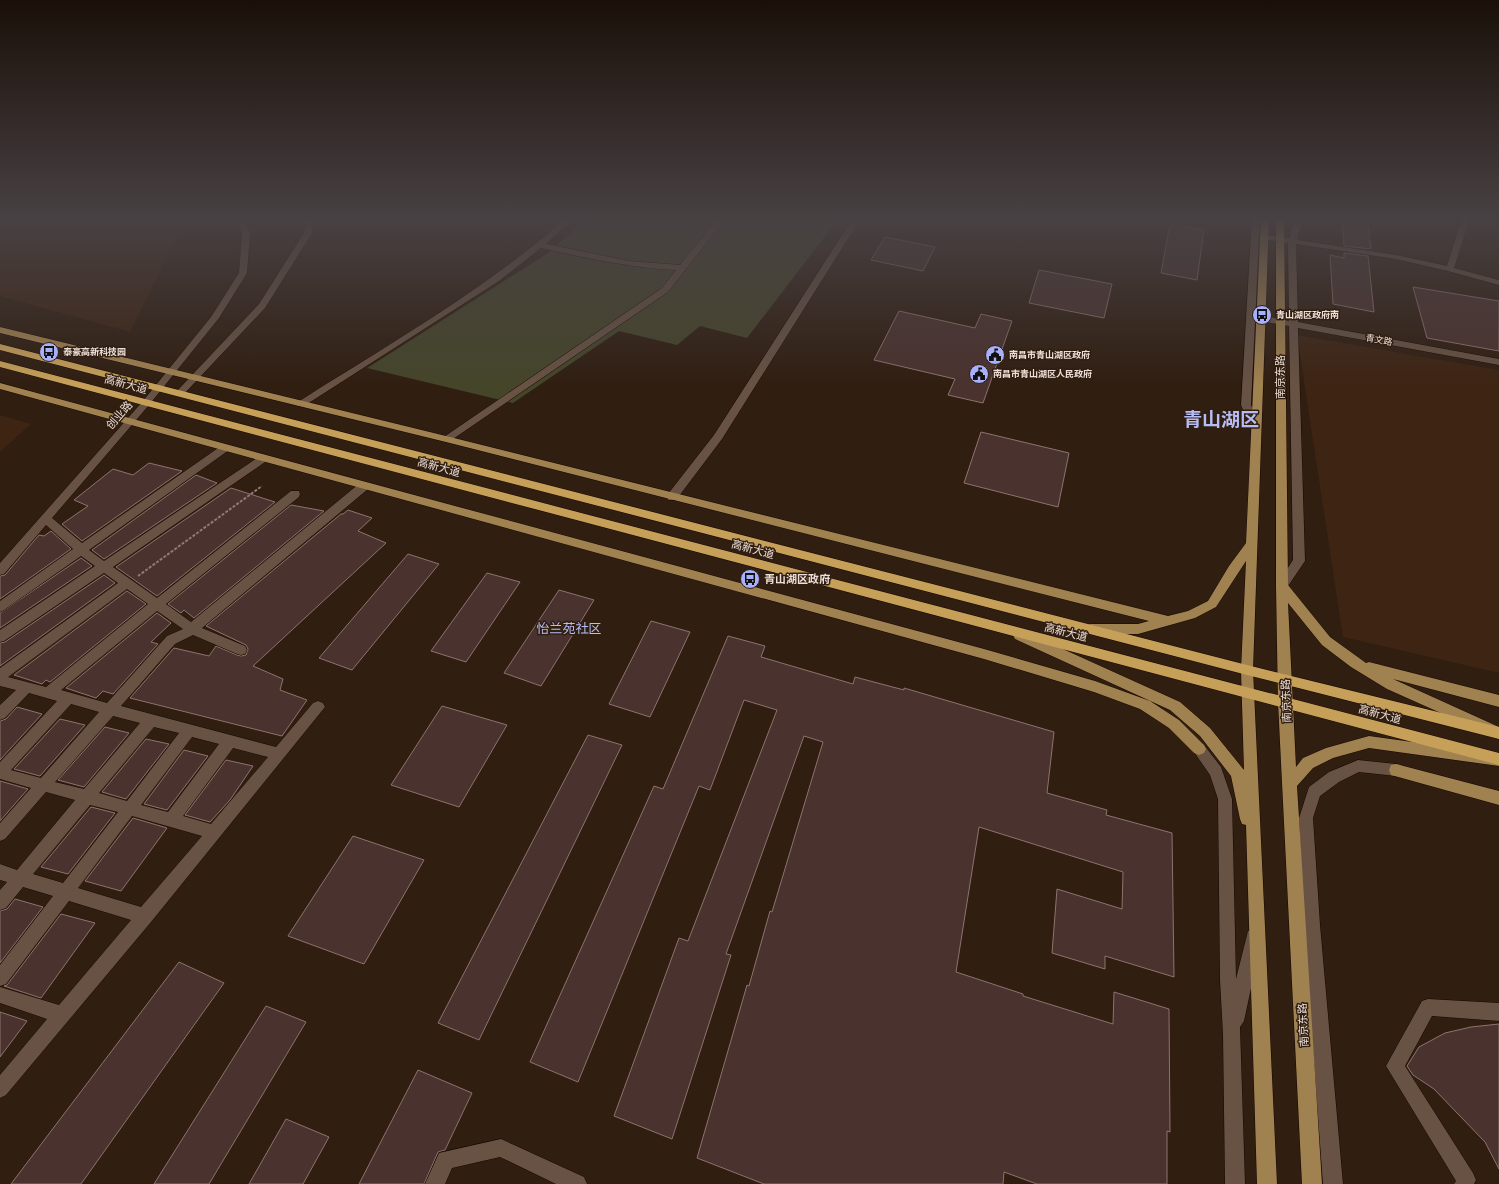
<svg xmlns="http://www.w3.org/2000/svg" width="1499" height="1184" font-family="'DM Sans','Noto Sans SC',sans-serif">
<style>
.built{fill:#3d2413}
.green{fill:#45452a}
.building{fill:#4a322e;stroke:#8f726e}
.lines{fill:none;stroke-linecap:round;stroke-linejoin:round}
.minor-casing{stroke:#170700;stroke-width:1}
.major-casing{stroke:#170700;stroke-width:1}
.highway-casing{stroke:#170700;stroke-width:1}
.path{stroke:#8c7c71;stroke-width:2;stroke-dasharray:3 1.5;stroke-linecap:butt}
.minor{fill:#675243;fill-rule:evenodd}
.major{fill:#a08150;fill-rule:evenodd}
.highway{fill:#c6a059;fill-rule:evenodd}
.labels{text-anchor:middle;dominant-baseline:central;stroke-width:3;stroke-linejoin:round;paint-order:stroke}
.far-poi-label{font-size:9px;font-weight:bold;fill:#eddfd7;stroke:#301e11;text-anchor:start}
.far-street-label{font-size:9px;fill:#eddfd7;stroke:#301e11}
.street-label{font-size:11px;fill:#eddfd7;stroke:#301e11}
.poi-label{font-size:11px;font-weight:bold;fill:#eddfd7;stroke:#301e11;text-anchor:start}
.quarter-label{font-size:13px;fill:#b6bdf5;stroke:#301e11}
.town-label{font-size:19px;font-weight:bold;fill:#b6bdf5;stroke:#301e11}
</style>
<rect width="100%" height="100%" fill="#301e11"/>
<!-- built -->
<path class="built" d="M0,218H186L130,332L0,296Z
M1297,335L1499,370V673L1343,637Z
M0,415L31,424L0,452Z"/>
<!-- green -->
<path class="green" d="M587,218H839L747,338L700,326L677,345L619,331L513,403L367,368L548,253Z"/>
<!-- building -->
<path class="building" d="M1342,218H1367L1371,249L1344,246Z
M1170,224L1204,230L1197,280L1161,273Z
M885,237L935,247L923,271L871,260Z
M1344,253L1368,256L1374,312L1333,304L1330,255L1344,258Z
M1039,270L1112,284L1104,318L1029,303Z
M1413,287L1499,301V351L1427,338Z
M899,311L975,328L981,314L1012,321L983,403L948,395L955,379L874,360Z
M981,432L1069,453L1058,507L964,483Z
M149,463L182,471L82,541L62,524L88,506L74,500L113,469L133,475Z
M196,475L217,483L104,559L92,550Z
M231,488L275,502L157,596L116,567Z
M291,505L324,511L194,618L184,610L181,613L168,604Z
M348,510L372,518L358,531L386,543L253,666L283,679L280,690L307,700L282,736L130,698L174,648L209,656L216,646L237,655L241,656L246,655L248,649L246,645L206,626L341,514H343Z
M51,531L71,549L0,599V576L5,575L39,535L44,536Z
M408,554L439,564L352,670L319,658Z
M81,558L92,566L0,628V613Z
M487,573L520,582L466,662L431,651Z
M104,575L115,583L0,666V643L5,642Z
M559,590L594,600L541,686L504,673Z
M127,591L146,604L50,682L46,680L42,684L14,675Z
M157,613L171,623L151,642L158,644L113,694L103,691L96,698L66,688Z
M651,621L690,632L650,717L609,704Z
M728,636L765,646L761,657L853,684L855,677L904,690V688L1054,732L1047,793L1107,810L1106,815L1172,833L1174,977L1105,956V969L1052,953L1057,889L1122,909L1123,872L979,827L956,972L1023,994V996L1113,1024L1114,992L1169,1009L1170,1132L1167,1131V1184H1037L1004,1172L1003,1184H764L697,1158L747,985L749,986L770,911L772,912L823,742L804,736L726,954L731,955L672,1139L614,1116L679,938L688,941L777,710L744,700L710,790L699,786L578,1082L530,1062L654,786L663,789Z
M442,706L507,725L459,807L391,785Z
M17,707L42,714L0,760V721L6,719Z
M60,719L85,725L40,776L14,769Z
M105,727L129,733L84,787L58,780Z
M588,735L622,745L479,1040L438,1023Z
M146,739L169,744L126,799L102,792Z
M184,750L208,756L167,810L144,804Z
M226,760L253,766L230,800L210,822L185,815Z
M0,781L28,789L0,821Z
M91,807L115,813L68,874L41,867Z
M133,818L167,828L121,891L85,881Z
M353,836L424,860L364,964L288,936Z
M15,899L43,907L0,963V911L7,909Z
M61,914L95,923L41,998L4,986L7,985Z
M179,962L224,983L81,1184H11Z
M266,1006L306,1022L209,1184H154Z
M0,1012L27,1021L0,1057Z
M1499,1024V1169L1485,1142L1434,1089L1413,1075L1407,1066L1419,1047L1445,1033L1471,1027Z
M418,1070L472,1093L445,1150L438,1152L424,1184H359Z
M286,1119L329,1137L303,1184H249Z"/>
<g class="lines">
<defs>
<path id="minor" d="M237,218H245L250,234L247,273L219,318L149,405L52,518L82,543L221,446H229L230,448L229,450L89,550L104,561L260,456H268L269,458L268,460L113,567L157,598L291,491H299L300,494L299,497L166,604L191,622L360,483H368L369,486L368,489L202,628L245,646L247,650L245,654L241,655L237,654L193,635L175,644L121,706L276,747L313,703L318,701L323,703L325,707L151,922L6,1095L0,1098V1075L47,1019L0,1003V987L59,1005L131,920L69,901L6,984L0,986V965L53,896L23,887L6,908L0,910V890L7,882L0,880V864L17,870L75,800L46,792L5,839L0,841V823L31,788L0,779V762L57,701L29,693L5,718L0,720V705L16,690L0,686V668L118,583L104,573L4,641L0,642V630L95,566L81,556L4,610L0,612V601L73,549L46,525L4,574L0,575V563L143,401L211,317L239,273L242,234ZM127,589L148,604L46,687L8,677ZM157,611L183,629L167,636L107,703L61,690ZM71,704L99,712L41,778L11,770ZM113,716L140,723L84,789L55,782ZM154,727L179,733L127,801L99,793ZM192,737L219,744L168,812L141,805ZM233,748L268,757L211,824L183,816ZM90,805L118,812L63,883L33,874ZM132,816L202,836L141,907L78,888Z
M306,218H314L312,233L265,308L183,395H177L175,393L177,391L259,304L304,233Z
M566,218H574L546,244L629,261L680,265L718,218H726L668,292L450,441L446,442L441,439L662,288L676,270C631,268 586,258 541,248L499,281L304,406H298L296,404L298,402C389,344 485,290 566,218Z
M853,218H861L722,439L676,500H668L667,497L668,494L714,435Z
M1252,218H1260L1251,405L1261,429L1256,432L1251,429L1241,405Z
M1295,218H1303L1297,240L1396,255L1447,266L1462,218H1470L1454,268L1499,280V285L1448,271L1396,259L1296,244L1298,322L1499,359V365L1298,328L1305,561L1286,589L1282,591L1278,589L1276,586L1293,560L1289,326L1260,321L1256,318L1260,315L1289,321L1288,243L1264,239L1260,237L1264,235L1289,238Z
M1199,743L1204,745L1221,767L1232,799L1236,979L1248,931L1254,929L1260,931L1262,937L1244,1021L1240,1027L1245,1184H1225L1223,1034L1220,980L1218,799L1210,775L1192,749L1194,745Z
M1358,760L1396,764L1401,765L1403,770L1401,775L1396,776L1359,772L1339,782L1320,796L1313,818L1320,925L1343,1184H1323L1304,925L1299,818L1309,787L1329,772Z
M1428,999L1499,1003V1021L1432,1016L1405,1066L1473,1173L1476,1180L1474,1184H1454L1456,1181L1386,1066L1422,1001Z
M501,1139L584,1177L587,1184H556L500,1157L452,1168L445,1184H425L439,1153Z"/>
<path id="major" d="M1261,218H1269L1253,670L1277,1184H1257L1246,825L1242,824L1240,819L1231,776L1200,736L1170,710L1015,639L1013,635L1015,631L1019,630L1023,631L1180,702L1210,728L1244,770L1241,670L1246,561L1216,607L1195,618L1138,634H1091L1087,633L1085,629L1087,625L1091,624H1138L1149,621L446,442L0,333V327L446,436L1168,616L1188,611L1208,601L1229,566L1246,543Z
M1276,218H1284L1288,585L1330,637L1366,663L1369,662L1499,695V707L1393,679L1499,727V739L1387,689L1351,667L1322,645L1288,603L1296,767L1303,758L1326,748L1369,736L1499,754V766L1369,748L1333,758L1313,768L1297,786L1322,1184H1302L1278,702L1276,586Z
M0,383L984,649L1095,681L1150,701L1179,720L1204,745L1206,749L1204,753L1199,755L1194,753L1169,728L1140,709L1094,692L984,659L0,389Z
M1396,764L1499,791V805L1391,775L1389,770L1391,765Z"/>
<path id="highway" d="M0,344L1247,665L1499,727V739L1247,675L0,350Z
M0,361L1499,753V765L0,367Z"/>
</defs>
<!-- minor casing -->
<use href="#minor" class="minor-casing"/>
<!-- major casing -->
<use href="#major" class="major-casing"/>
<!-- highway casing -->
<use href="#highway" class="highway-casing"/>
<!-- path -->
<path class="path" d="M138,576L262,486"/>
<!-- minor -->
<use href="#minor" class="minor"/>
<!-- major -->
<use href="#major" class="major"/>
<!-- highway -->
<use href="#highway" class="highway"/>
</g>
<!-- sky -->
<linearGradient id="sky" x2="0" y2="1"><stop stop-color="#1a1009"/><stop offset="0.57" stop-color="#484143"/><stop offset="1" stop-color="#484143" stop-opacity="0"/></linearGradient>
<rect width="1499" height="384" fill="url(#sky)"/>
<!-- icons -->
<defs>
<symbol id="bus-disc" viewBox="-11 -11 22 22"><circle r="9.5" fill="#a8b0fc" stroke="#301e11"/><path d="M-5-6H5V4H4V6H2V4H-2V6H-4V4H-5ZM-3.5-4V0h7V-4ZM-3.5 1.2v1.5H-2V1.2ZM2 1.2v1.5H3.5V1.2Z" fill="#111"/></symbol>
<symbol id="civic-disc" viewBox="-11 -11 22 22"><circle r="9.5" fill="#a8b0fc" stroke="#301e11"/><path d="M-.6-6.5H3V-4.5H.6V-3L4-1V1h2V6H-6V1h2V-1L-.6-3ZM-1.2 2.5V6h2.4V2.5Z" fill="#111"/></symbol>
</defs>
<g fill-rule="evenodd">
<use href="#bus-disc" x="1251" y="304" width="22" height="22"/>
<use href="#bus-disc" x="38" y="341" width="22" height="22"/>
<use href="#civic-disc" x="984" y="344" width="22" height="22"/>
<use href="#civic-disc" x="968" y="363" width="22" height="22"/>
<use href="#bus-disc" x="739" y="568" width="22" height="22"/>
</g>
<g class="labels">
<!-- far-poi labels -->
<g class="far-poi-label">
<text x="1276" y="315">青山湖区政府南</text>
<text x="63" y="352">泰豪高新科技园</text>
<text x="1009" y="355">南昌市青山湖区政府</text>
<text x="993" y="374">南昌市青山湖区人民政府</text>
</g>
<!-- far-street labels -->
<g class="far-street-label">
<text transform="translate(1379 340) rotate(10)">青文路</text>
</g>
<!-- street labels -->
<g class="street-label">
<text transform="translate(1280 377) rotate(-90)">南京东路</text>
<text transform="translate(126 384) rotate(15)">高新大道</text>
<text transform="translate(119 415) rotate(-49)">创业路</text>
<text transform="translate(439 467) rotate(15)">高新大道</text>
<text transform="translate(753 549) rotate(15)">高新大道</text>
<text transform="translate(1066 632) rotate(14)">高新大道</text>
<text transform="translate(1286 701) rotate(-92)">南京东路</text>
<text transform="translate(1380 714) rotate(15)">高新大道</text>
<text transform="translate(1303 1025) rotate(-93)">南京东路</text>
</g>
<!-- poi labels -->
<g class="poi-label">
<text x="764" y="579">青山湖区政府</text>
</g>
<!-- quarter labels -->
<g class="quarter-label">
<text x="569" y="628">怡兰苑社区</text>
</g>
<!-- town labels -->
<g class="town-label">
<text x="1221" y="419">青山湖区</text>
</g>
</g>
</svg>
